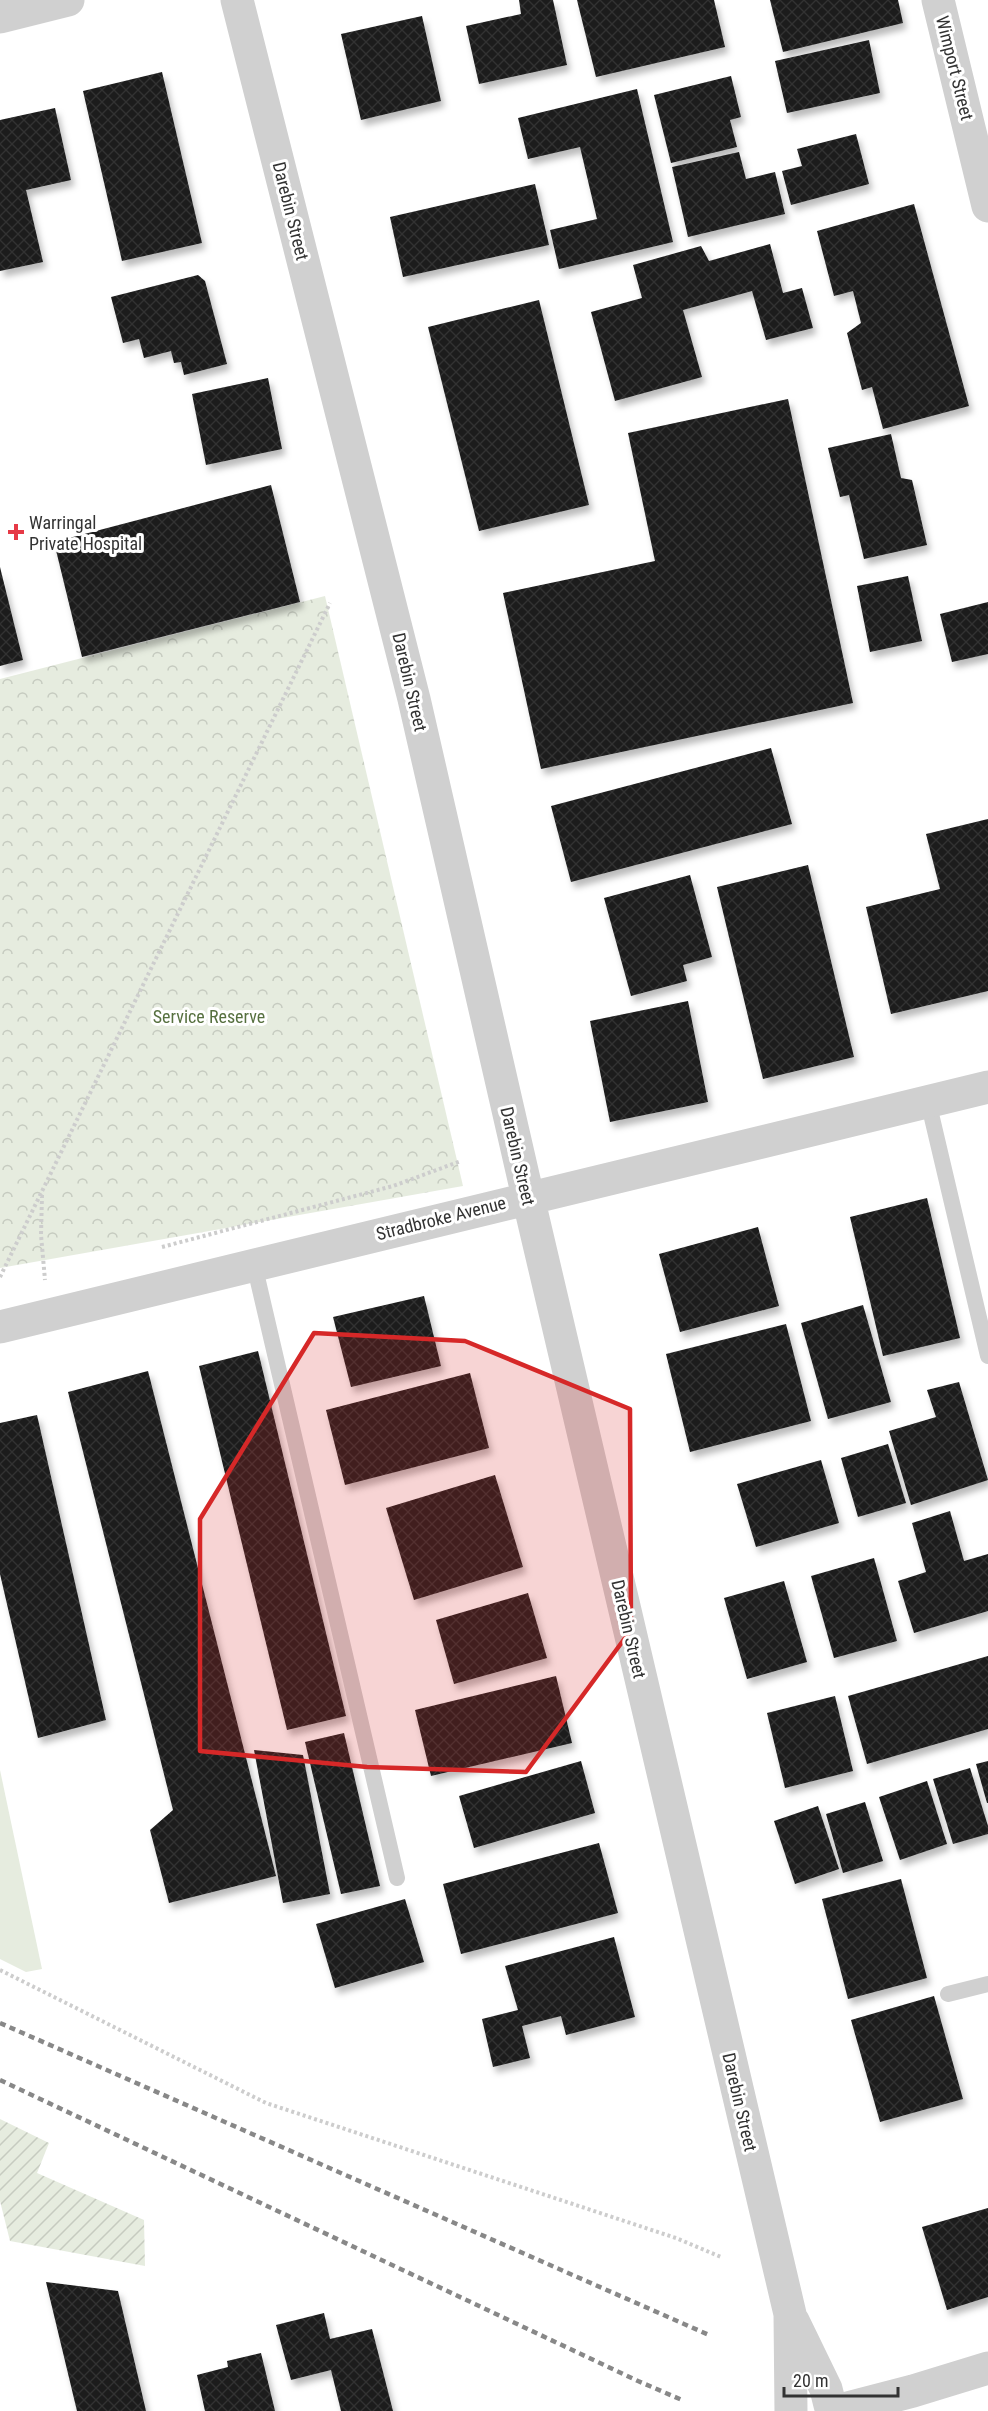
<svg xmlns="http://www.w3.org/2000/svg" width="988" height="2411" font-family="'Roboto Condensed',sans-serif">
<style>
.grass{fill:#e6ecdf}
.park{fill:url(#park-crowns)}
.garden{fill:url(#garden-furrows)}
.building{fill:url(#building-cross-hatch);filter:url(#shadow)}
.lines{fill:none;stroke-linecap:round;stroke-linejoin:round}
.path{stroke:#cdcdcd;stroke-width:4;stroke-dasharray:3 3;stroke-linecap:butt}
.lane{stroke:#d0d0d0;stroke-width:16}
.street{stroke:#d0d0d0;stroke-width:33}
.rail{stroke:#888;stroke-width:4.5;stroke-dasharray:6 4.5;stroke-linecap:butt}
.marked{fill:#d62828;fill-opacity:0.2;stroke:#d62828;stroke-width:4.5;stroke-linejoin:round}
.poi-dot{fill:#e63946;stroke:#fff;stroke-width:2}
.labels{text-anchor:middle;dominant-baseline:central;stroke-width:6;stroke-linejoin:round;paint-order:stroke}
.street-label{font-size:18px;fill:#333;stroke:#fff}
.poi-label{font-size:18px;fill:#333;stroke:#fff;text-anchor:start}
.park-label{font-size:18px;fill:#56703f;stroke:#fff}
</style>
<defs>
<pattern id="park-crowns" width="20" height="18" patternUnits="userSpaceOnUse" patternTransform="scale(1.5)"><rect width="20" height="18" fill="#e6ecdf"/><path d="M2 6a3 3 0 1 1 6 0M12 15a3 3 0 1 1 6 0" fill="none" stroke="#c6cbc0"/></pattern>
<pattern id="garden-furrows" width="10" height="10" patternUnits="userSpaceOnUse" patternTransform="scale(1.5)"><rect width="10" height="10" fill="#e6ecdf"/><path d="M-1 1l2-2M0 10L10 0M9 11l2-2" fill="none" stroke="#c6cbc0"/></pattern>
<pattern id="building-cross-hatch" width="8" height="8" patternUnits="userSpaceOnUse" patternTransform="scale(1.5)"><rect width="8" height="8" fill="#1a1a1a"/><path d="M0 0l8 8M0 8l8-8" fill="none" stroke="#333"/></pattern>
<filter id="shadow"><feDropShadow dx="3.5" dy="6" stdDeviation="3" flood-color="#0004"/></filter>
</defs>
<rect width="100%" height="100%" fill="#fff"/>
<!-- grass -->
<path class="grass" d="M0,1770L42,1969L26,1972L0,1959Z"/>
<!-- park -->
<path class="park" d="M325,596L463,1186L0,1268V679Z"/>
<!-- garden -->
<path class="garden" d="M0,2119L49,2143L37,2173L144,2220L145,2266L10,2241L0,2201Z"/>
<!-- building -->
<path class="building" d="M519,0H553L567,65L479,84L466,26L521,14Z
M577,0H714L725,47L596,77Z
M770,0H898L903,23L783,52Z
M422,16L441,101L361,120L341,34Z
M869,40L880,93L787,113L775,61Z
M162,72L202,243L122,261L83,91Z
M731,76L741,117L730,120L737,147L671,163L654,95Z
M637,89L673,242L559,269L550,230L597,219L580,147L528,159L518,118Z
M55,108L71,180L26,190L43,262L0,271V120Z
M856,134L869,184L791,205L782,171L802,166L797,149Z
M739,152L746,179L775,172L785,214L688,237L672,167Z
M535,184L549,245L403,277L390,217Z
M914,204L969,406L883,429L872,387L862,390L847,333L861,323L853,291L834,296L817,231Z
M770,244L783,293L802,288L813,328L766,340L752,291L683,310L702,377L615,401L591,312L642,298L633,265L701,246L709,261Z
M198,275L205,281L227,364L184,375L181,362L174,363L171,351L144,358L139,339L123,343L111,297Z
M539,300L589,505L479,531L428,327Z
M268,378L282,449L206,465L192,394Z
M788,399L853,703L541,769L503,593L655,561L628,433Z
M891,434L901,478L912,480L927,545L864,559L849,495L840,497L828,448Z
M271,485L300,602L82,657L54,542Z
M0,567L23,660L0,666Z
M908,576L922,641L870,652L857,586Z
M988,602V654L952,662L940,614Z
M771,748L792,824L571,882L551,806Z
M988,819V991L891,1014L866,907L940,889L926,834Z
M808,865L854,1057L763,1079L717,887Z
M690,875L712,957L683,965L687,981L631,996L604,898Z
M688,1001L708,1102L610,1122L590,1021Z
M927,1198L960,1338L883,1356L850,1217Z
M758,1227L779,1306L680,1332L659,1254Z
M424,1296L441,1366L351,1387L333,1317Z
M863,1305L891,1402L828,1419L801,1323Z
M786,1324L811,1421L690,1452L666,1354Z
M258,1351L346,1716L287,1730L199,1366Z
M148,1371L276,1876L169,1903L150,1830L173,1810L68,1392Z
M470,1373L489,1448L345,1485L326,1410Z
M959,1382L988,1480L911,1505L889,1431L936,1417L927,1390Z
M37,1415L106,1720L38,1738L0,1574V1423Z
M888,1444L906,1503L858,1517L841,1458Z
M821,1460L839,1523L756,1547L737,1484Z
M495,1475L523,1567L414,1600L386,1508Z
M950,1511L964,1561L988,1554V1611L914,1633L898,1581L926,1572L912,1523Z
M874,1558L897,1641L834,1658L811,1576Z
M784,1581L807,1662L747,1679L724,1598Z
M528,1593L547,1658L454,1684L436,1620Z
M988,1656V1729L867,1764L848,1696Z
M556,1676L572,1743L431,1776L415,1710Z
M835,1696L853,1771L785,1788L767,1713Z
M344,1733L380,1886L341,1894L305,1742Z
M254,1750L303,1755L330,1894L283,1903Z
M581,1761L595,1813L474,1848L459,1796Z
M988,1761V1803H987L976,1764Z
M970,1768L988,1826V1834L953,1844L933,1779Z
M927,1781L947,1844L900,1860L879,1797Z
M865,1802L883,1861L843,1873L826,1814Z
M818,1806L839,1869L795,1884L774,1821Z
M599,1843L618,1913L461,1954L443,1884Z
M901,1879L927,1978L848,1999L822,1899Z
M405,1899L424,1962L335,1988L316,1924Z
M614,1937L635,2017L566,2035L561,2016L522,2026L530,2058L493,2067L482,2019L518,2010L505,1966Z
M934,1996L963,2099L880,2122L851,2020Z
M988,2208V2297L947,2310L922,2227Z
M46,2282L118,2291L146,2411H77Z
M324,2313L330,2339L372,2329L393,2411H341L331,2370L291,2380L276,2325Z
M261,2353L275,2411H205L197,2375L228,2367L227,2361Z"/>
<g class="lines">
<!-- path -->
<path class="path" d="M42,1195L41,1235L45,1280
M162,1247L393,1186L461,1161
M0,1277L330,603
M0,1970L266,2103L676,2238L721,2257"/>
<!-- lane -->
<path class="lane" d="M928,1101L988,1356
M254,1264L397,1878
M948,1994L988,1984"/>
<!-- street -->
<path class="street" d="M237,0L414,699L528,1197L790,2314L791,2411
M938,0L988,206
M0,17L68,0
M0,1327L988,1087
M793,2321L826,2389L830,2405
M840,2410L913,2391L988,2368"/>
<!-- rail -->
<path class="rail" d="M0,2023L709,2335
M0,2080L638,2381L682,2400"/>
</g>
<!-- marked area -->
<path class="marked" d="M314,1333L465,1341L630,1409L631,1630L526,1772L367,1767L200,1751V1519Z"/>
<!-- markers -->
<path class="poi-dot" d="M13 523h6v6h6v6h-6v6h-6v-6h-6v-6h6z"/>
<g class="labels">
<!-- street labels -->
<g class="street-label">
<text transform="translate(955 68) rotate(76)">Wimport Street</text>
<text transform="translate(291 211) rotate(76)">Darebin Street</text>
<text transform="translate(410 682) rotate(77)">Darebin Street</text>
<text transform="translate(518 1156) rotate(77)">Darebin Street</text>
<text transform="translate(441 1218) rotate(-14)">Stradbroke Avenue</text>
<text transform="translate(629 1629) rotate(77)">Darebin Street</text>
<text transform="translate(740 2102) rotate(77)">Darebin Street</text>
</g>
<!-- poi labels -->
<g class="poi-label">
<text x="29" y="522">Warringal<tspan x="29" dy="21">Private Hospital</tspan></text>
</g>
<!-- park labels -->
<g class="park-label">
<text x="209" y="1016">Service Reserve</text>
</g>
</g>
<!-- scale -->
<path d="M784 2387v9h114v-9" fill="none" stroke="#333333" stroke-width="3"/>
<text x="793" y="2387" font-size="18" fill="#333333" stroke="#ffffff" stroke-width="4.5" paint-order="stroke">20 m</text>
</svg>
